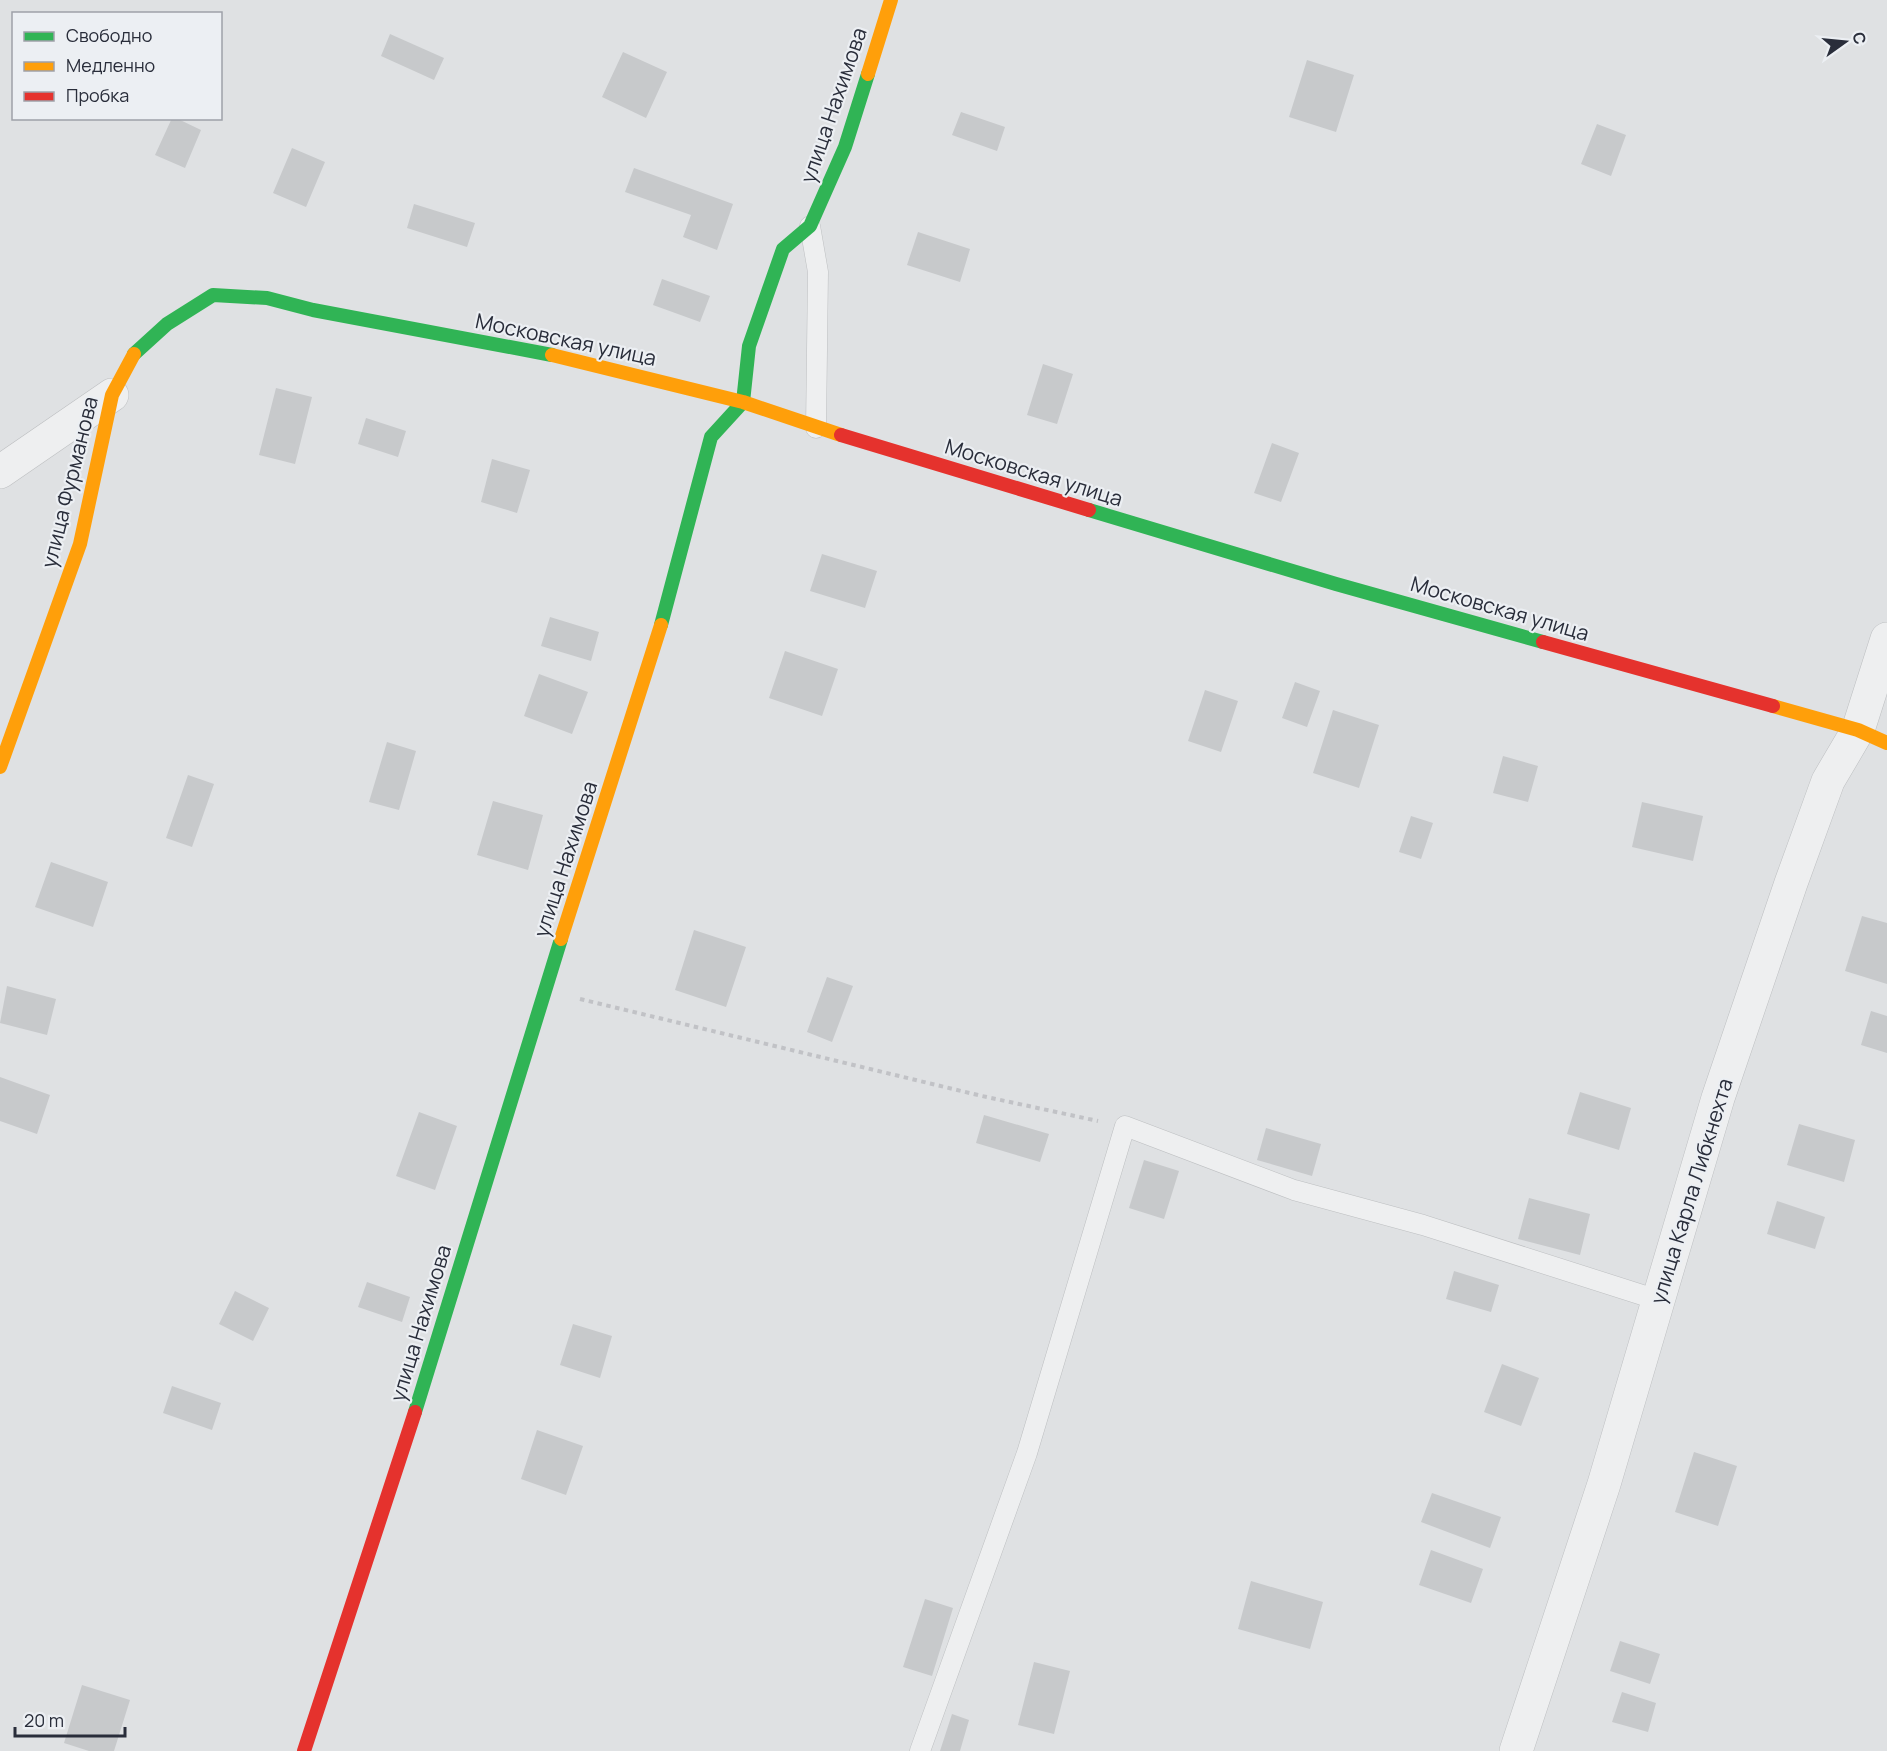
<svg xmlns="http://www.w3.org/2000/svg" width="1887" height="1751" font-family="Manrope,sans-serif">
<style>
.building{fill:#c7c9cb}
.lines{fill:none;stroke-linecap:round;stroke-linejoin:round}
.lane-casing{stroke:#bdbfc1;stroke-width:21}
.street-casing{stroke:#bdbfc1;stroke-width:34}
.path{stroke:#c1c2c6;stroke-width:4;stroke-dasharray:4.5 4.5;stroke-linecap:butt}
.lane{stroke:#eeeff0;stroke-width:20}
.street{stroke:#eeeff0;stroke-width:33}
.fast{stroke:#30b455;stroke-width:14}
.slow{stroke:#ff9f0a;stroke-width:14}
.jam{stroke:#e5322d;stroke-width:14}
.labels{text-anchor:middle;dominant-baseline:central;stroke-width:4.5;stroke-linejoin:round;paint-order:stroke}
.street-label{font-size:21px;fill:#292d3a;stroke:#eceff3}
</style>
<rect width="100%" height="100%" fill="#dfe1e3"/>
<!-- building -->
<path class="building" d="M390,34L444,58L434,80L381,56Z
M623,52L667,72L646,118L602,97Z
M1307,60L1354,75L1336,132L1289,117Z
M961,112L1005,127L997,151L952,135Z
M172,118H176L201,130L185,168L155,155Z
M1597,124L1626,135L1611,176L1581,164Z
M292,148L325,162L306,207L273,193Z
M634,168L733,204L717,250L683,237L691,215L625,192Z
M414,204L475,223L467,247L407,228Z
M918,232L970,249L960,282L907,265Z
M662,279L710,296L700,322L653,305Z
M1043,364L1073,374L1057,424L1027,415Z
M276,388L312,397L295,464L259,455Z
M366,418L406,431L398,457L358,444Z
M1272,443L1299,453L1281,502L1254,493Z
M492,459L530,470L517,513L481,502Z
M822,554L877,571L865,608L810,591Z
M550,617L599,632L591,661L541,646Z
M785,651L838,669L822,716L769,698Z
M539,674L588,692L572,734L524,716Z
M1295,682L1320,691L1307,727L1282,718Z
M1205,690L1238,701L1221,752L1188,741Z
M1333,710L1379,725L1359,788L1313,773Z
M387,742L416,751L399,810L369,802Z
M1503,756L1538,766L1528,802L1493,793Z
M188,775L214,784L192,847L166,838Z
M493,801L543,815L528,870L477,855Z
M1642,802L1703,816L1693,861L1632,847Z
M1411,816L1433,823L1421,859L1399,852Z
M51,862L108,882L93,927L35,907Z
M1862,916L1887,923V984L1845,971Z
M694,930L746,947L726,1007L675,990Z
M827,977L853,986L832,1042L807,1032Z
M7,986L56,999L47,1035L0,1023Z
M1871,1011L1887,1016V1053L1861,1045Z
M0,1077L50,1095L37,1134L0,1121Z
M1580,1092L1631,1108L1619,1150L1567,1134Z
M419,1112L457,1126L435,1190L396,1176Z
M984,1115L1049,1134L1040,1162L976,1143Z
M1799,1124L1855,1140L1844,1182L1787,1165Z
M1266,1128L1321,1144L1312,1176L1257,1160Z
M1144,1160L1179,1171L1164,1219L1129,1208Z
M1529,1198L1590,1214L1580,1255L1518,1239Z
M1777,1201L1825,1217L1815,1249L1767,1234Z
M1454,1271L1499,1285L1491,1312L1446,1299Z
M367,1282L410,1297L402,1322L358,1307Z
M235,1291L269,1308L253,1341L219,1324Z
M573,1324L612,1336L600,1378L560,1365Z
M1502,1364L1539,1378L1521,1426L1484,1412Z
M172,1386L221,1403L212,1430L163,1413Z
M537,1430L583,1446L566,1495L521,1479Z
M1694,1452L1737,1466L1718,1526L1675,1512Z
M1432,1493L1501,1517L1490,1548L1421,1522Z
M1431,1550L1483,1569L1471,1603L1419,1585Z
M1251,1581L1323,1602L1310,1649L1238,1629Z
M925,1599L953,1608L932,1676L903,1667Z
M1620,1641L1660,1654L1650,1684L1610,1671Z
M1034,1662L1070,1671L1054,1734L1018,1725Z
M82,1685L130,1700L114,1751H89L64,1743Z
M1622,1692L1656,1703L1648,1732L1612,1722Z
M952,1714L969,1720L960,1751H940Z"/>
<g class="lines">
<defs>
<path id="lane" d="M810,226L818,272L816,428
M920,1751L1027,1453L1125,1126L1294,1190L1423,1225L1658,1300"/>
<path id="street" d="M0,472L112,395
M1516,1751L1604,1484L1718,1098L1791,883L1828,781L1858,730L1887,639"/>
</defs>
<!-- lane casing -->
<use href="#lane" class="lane-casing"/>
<!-- street casing -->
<use href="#street" class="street-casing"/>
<!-- path -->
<path class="path" d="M580,999L982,1096L1098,1121"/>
<!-- lane -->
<use href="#lane" class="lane"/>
<!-- street -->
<use href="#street" class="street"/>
<!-- fast -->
<path class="fast" d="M134,354L167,324L213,295L267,298L313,310L552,355
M1089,510L1336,584L1543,642
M661,625L711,437L743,402L749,346L783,249L810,226L845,147L868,74
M415,1412L561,939"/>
<!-- slow -->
<path class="slow" d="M868,74L891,0
M552,355L743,402L841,435
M1773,706L1858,730L1887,743
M0,767L80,544L112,395L134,354
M561,939L661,625"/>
<!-- jam -->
<path class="jam" d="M841,435L1089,510
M1543,642L1773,706
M304,1751L415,1412"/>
</g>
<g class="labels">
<!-- street labels -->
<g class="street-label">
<text transform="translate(833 105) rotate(-71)">улица Нахимова</text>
<text transform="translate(566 339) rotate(12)">Московская улица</text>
<text transform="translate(1034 472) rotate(17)">Московская улица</text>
<text transform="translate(69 482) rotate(-76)">улица Фурманова</text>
<text transform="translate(1500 608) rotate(16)">Московская улица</text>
<text transform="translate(565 859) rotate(-72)">улица Нахимова</text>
<text transform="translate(1691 1191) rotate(-73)">улица Карла Либкнехта</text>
<text transform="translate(420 1323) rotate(-73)">улица Нахимова</text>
</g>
</g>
<!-- legend -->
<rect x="12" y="12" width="210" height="108" fill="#eceff3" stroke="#9ea1a9" stroke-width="1.5"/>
<rect x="24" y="32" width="30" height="9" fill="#30b455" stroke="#9ea1a9" stroke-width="1.5"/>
<text x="66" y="42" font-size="18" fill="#292d3a">Свободно</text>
<rect x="24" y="62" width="30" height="9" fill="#ff9f0a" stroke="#9ea1a9" stroke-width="1.5"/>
<text x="66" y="72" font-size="18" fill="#292d3a">Медленно</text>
<rect x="24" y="92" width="30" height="9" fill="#e5322d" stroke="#9ea1a9" stroke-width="1.5"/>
<text x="66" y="102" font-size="18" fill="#292d3a">Пробка</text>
<!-- north arrow -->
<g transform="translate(1845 42) rotate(75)" stroke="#eceff3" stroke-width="4.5" paint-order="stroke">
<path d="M0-4.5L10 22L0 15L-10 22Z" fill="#292d3a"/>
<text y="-9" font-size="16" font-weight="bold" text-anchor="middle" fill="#292d3a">С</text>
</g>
<!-- scale -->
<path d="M15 1727v9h110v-9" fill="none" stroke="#292d3a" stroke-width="3"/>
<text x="24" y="1727" font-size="18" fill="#292d3a" stroke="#eceff3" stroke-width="4.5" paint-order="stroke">20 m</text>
</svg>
